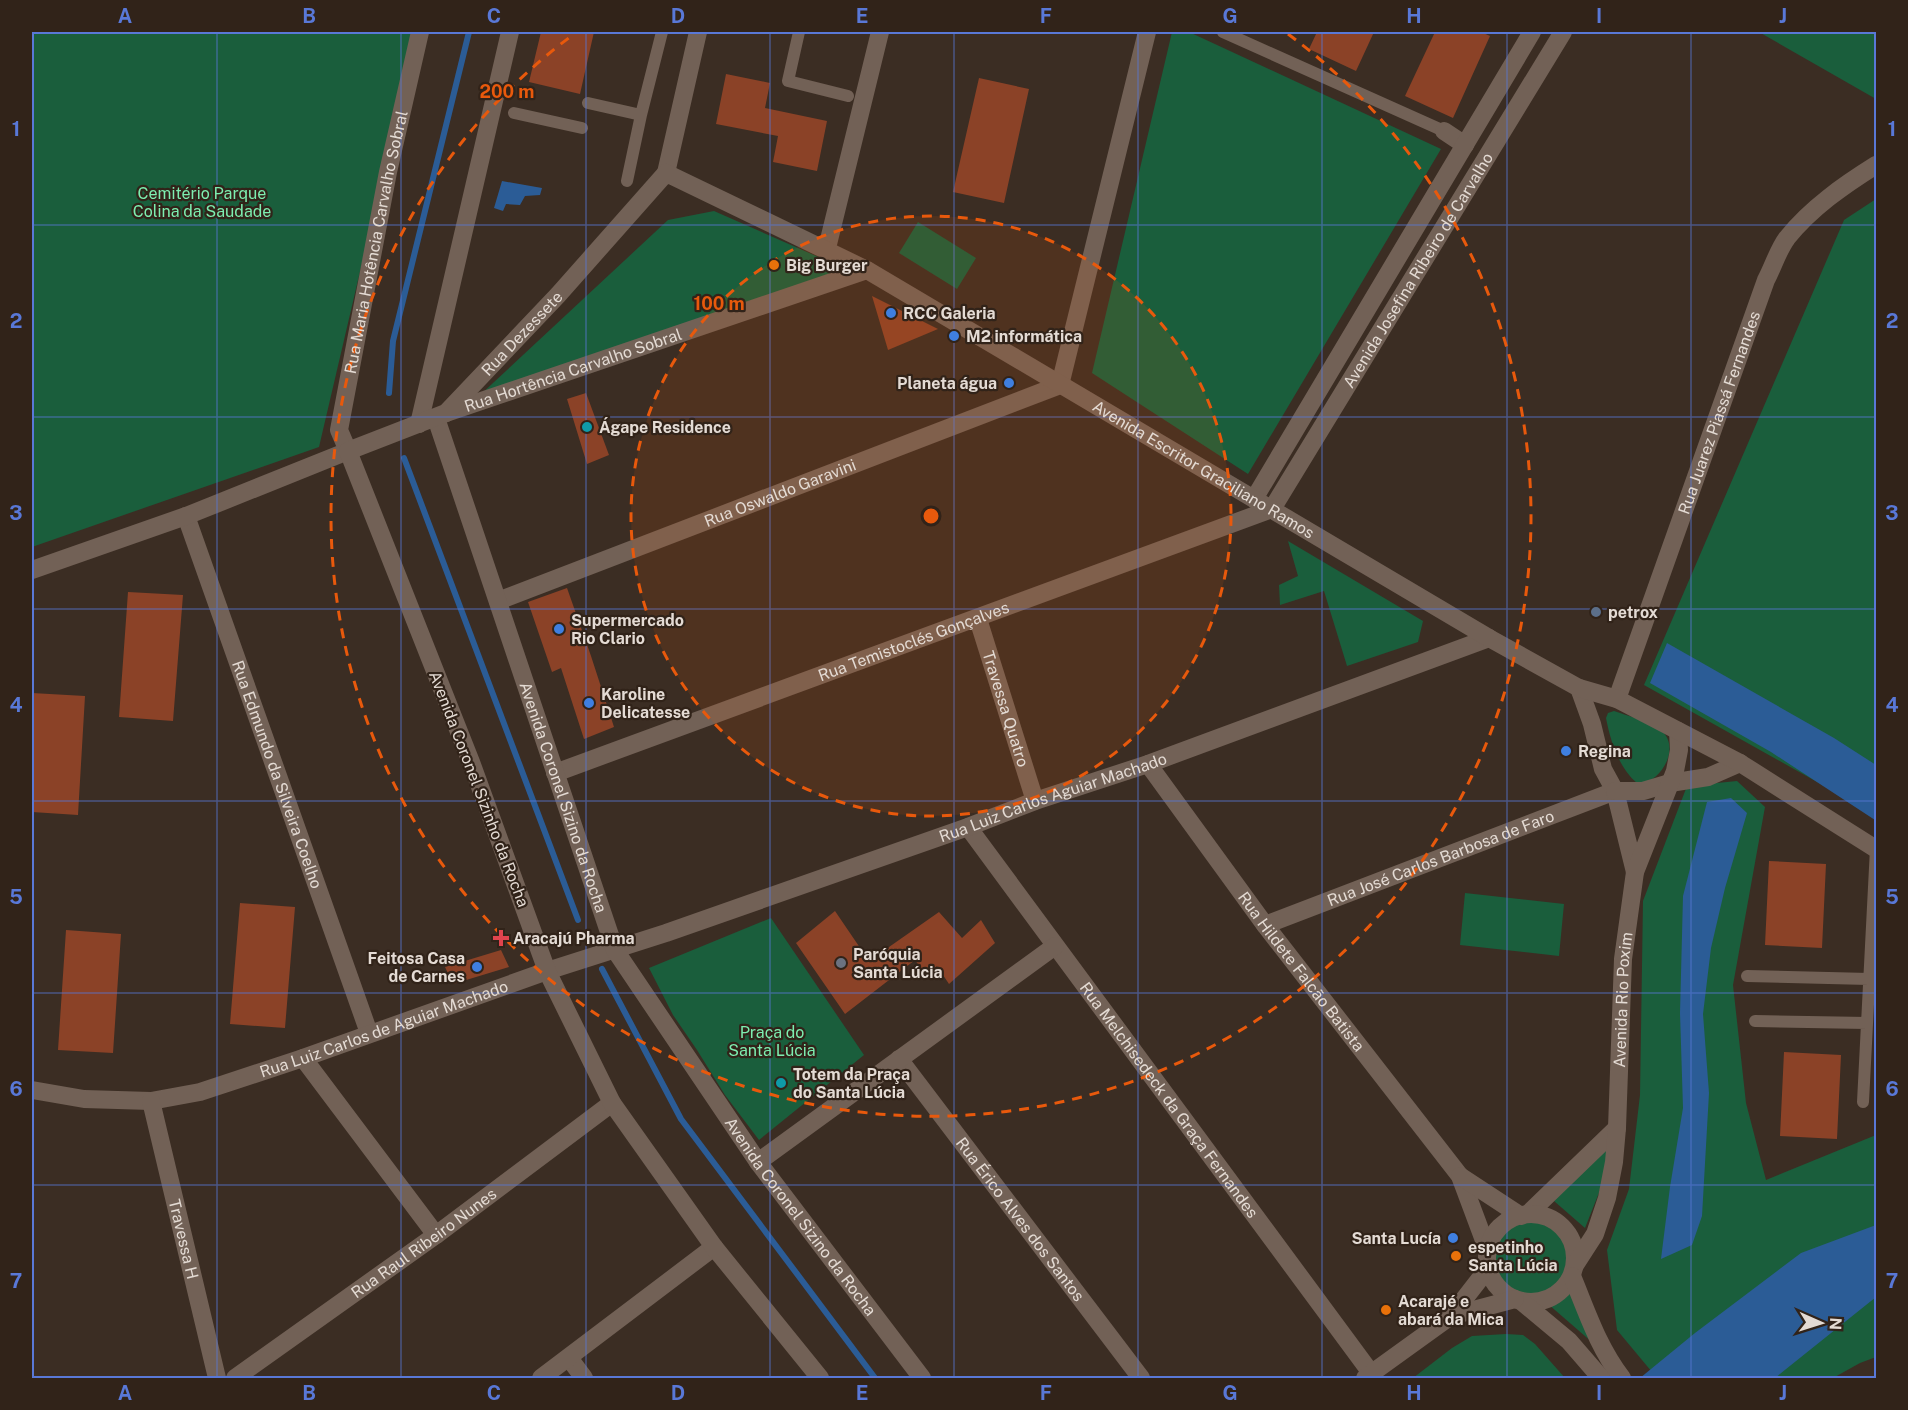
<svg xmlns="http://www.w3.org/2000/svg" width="1908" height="1410" font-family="'Public Sans',sans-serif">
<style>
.green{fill:#1a5e3c}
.water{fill:#2b5c96}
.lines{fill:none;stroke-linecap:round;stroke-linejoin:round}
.stream{stroke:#2b5c96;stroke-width:6}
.building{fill:#8b4227}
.service{stroke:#726156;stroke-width:12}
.minor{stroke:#726156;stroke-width:18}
.tertiary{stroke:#726156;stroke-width:18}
.grid{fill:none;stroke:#5978d7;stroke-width:1.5;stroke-opacity:0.55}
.ring{fill:none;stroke:#e8590c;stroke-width:3;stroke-dasharray:10 8}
.food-dot{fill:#e8710a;stroke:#312319;stroke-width:2}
.shop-dot{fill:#3f7fe0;stroke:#312319;stroke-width:2}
.culture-dot{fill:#0f9aa8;stroke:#312319;stroke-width:2}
.service-dot{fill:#5c6f8a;stroke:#312319;stroke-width:2}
.health-dot{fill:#e0444e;stroke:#312319;stroke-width:2}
.worship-dot{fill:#6b7280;stroke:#312319;stroke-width:2}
.labels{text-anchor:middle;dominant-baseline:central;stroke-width:4.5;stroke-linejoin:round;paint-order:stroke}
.park-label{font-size:16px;fill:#7deeb0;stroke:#312319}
.street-label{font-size:16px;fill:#e4dbd4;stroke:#312319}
.poi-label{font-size:16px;font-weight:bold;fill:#e4dbd4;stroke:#312319;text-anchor:start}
.centre{fill:#e8590c;stroke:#312319;stroke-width:3}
.ring-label{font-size:18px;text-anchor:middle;font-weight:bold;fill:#e8590c;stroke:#312319;stroke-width:4.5;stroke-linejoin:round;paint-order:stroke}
.neatline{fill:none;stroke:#5978d7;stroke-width:2}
.grid-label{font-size:20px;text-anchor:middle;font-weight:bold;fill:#5978d7}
</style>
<rect width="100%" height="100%" fill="#3b2d23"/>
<!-- green -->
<path class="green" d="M32,32H416L319,447L32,547Z
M1172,32H1189L1441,149L1248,474L1092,373Z
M1759,32H1876V99Z
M1876,199V815L1644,685L1844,220Z
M714,211L832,263L835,273L479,396L668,220Z
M918,222L976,258L957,289L899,253Z
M1288,541L1423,621L1418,642L1347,666L1324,591L1280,605L1279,585L1298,576Z
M1614,711C1628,716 1646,720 1658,728C1683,744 1663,780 1640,785C1620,772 1610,740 1606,718L1608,713Z
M1737,781L1765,807L1733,985L1746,1103L1766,1180L1876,1135V1357L1860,1363L1833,1378H1657L1617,1330L1607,1250L1629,1189L1640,1095L1643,901L1687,786Z
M1465,893L1564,904L1559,956L1460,945Z
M771,918L864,1055L759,1140L725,1095L697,1050L673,1015L649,968Z
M1605,1147L1610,1165L1585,1228L1554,1201Z
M1494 1258a37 37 0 1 1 74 0a37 37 0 1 1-74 0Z
M1575,1286L1593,1343L1548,1304Z
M1506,1334L1523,1335L1535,1344L1565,1378H1413L1452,1348L1472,1336Z"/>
<!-- water -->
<path class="water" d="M502,181L542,188L540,195L525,196L520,205L506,204L503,211L494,208Z
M1667,643L1834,738L1876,765V819L1875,820L1771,752L1650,683Z
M1731,798L1747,813L1725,888L1711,948L1703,1014L1709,1093L1702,1216L1692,1245L1661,1259L1670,1187L1683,1108L1680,1013L1683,896L1707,802Z
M1876,1225V1297L1775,1378H1640L1695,1333L1801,1253Z"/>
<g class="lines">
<!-- stream -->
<path class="stream" d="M389,393L393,341L469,32
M404,458L578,920
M602,969L681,1119L875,1378"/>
</g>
<!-- building -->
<path class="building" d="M541,32H594L580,94L529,82Z
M1317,32H1374L1356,71L1309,49Z
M1435,32H1481L1490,36L1453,118L1405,96Z
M726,74L770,83L765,108L827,121L817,171L773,162L778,136L716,124Z
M979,78L1029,89L1004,203L953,192Z
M872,296L938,329L888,350Z
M586,393L609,455L587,464L567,399Z
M567,588L591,656L614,727L584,739L561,668L552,672L528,602Z
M128,592L183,595L173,721L119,717Z
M32,693L85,696L78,815L32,812Z
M1769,861L1826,864L1822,948L1765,945Z
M240,903L295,907L285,1028L230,1024Z
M835,911L869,961L939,912L962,938L981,920L995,943L949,984L937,966L926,975L915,960L845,1014L796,943Z
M66,930L121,934L113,1053L58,1050Z
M501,950L509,967L453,984L445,967Z
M1784,1052L1841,1055L1837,1139L1780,1136Z"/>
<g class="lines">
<!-- service -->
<path class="service" d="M799,32L788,81L848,96
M1223,32L1444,131
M588,103L641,115L627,181
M514,113L582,128
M641,115L662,32
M1747,976L1869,979
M1755,1021L1867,1023
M1863,1102L1876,848"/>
<!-- minor -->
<g class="minor">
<path d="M1444,131L1465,145"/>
<path d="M666,173L698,32"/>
<path d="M827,248L880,32"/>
<path id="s1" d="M446,413L867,270"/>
<path d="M419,424L510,32"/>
<path d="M1254,499L1532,32"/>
<path id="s2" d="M186,516L369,1033"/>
<path id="s3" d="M32,570L186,516L348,451L339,430L388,172L420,32"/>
<path id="s4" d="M498,601L1060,385L1147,32"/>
<path id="s5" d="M978,619L1035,801"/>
<path id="s6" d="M1617,699L1766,280C1773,267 1778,250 1787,238C1811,208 1844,185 1876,165"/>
<path id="s7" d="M1148,764L1265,925L1460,1176L1488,1251"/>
<path id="s8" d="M555,773L1272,509L1563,32"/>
<path id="s9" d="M968,827L1371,1373"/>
<path id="s10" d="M1265,925L1615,791"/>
<path d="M303,1058L436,1235"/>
<path id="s11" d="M899,1059L1141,1378"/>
<path id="s12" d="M32,1090L84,1099L151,1101L200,1092L303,1058L547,971L666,933L968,827L1035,801L1148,764L1489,638"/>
<path id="s13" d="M151,1101L217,1378"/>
<path d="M758,1162L1055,946"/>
<path d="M1460,1176L1521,1216"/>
<path d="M569,1358L584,1378"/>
<path id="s14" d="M235,1378L436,1235L612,1103"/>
</g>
<!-- tertiary -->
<g class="tertiary">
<path id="s15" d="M436,418L615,950L758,1162L922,1378"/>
<path d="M1579,688L1592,724L1603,769L1615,791L1635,872"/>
<path d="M1615,791H1643L1670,783L1708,777L1740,763"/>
<path d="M1528,1214L1617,1128"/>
<circle cx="1531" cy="1258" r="44"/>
<path id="s16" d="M1575,1265L1595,1234L1607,1198L1614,1162L1617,1128L1623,959L1635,872L1675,771L1679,750L1678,731"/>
<path d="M1572,1276C1587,1312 1598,1347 1622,1378"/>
<path d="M1521,1301L1569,1341L1601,1378"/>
<path d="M1451,1316L1515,1299"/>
<path d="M541,1378L714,1247"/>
<path id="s17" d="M820,1378L714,1247L612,1103L547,971L471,762L348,451L446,413L558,295L666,173L867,270L1489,638L1579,688L1617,699L1740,763L1876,849"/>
<path d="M1365,1378L1451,1316L1489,1267"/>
</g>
</g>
<!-- grid -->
<path class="grid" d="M217,32V1378M401,32V1378M586,32V1378M770,32V1378M954,32V1378M1138,32V1378M1322,32V1378M1507,32V1378M1691,32V1378M32,225H1876M32,417H1876M32,609H1876M32,801H1876M32,993H1876M32,1185H1876"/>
<!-- distance rings -->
<circle cx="931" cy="516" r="300" fill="#e8590c" fill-opacity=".12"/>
<g class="ring">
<circle cx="931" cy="516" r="300"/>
<path d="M1288 34A600 600 0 1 1 574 34"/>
</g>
<!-- markers -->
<g class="food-dot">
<circle cx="774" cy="265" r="6"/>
<circle cx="1456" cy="1256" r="6"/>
<circle cx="1386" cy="1310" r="6"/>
</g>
<g class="shop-dot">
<circle cx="891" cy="313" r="6"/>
<circle cx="954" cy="336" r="6"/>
<circle cx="1009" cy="383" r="6"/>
<circle cx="559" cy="629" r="6"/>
<circle cx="589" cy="703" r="6"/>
<circle cx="1566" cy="751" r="6"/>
<circle cx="477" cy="967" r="6"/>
<circle cx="1453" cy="1238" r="6"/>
</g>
<g class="culture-dot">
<circle cx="587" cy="427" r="6"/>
<circle cx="781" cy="1083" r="6"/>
</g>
<circle class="service-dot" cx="1596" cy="612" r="6"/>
<path class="health-dot" d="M498 929h6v6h6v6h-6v6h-6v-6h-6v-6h6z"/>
<circle class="worship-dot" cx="841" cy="963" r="6"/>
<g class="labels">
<!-- park labels -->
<g class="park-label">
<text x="202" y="193">Cemitério Parque<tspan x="202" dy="18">Colina da Saudade</tspan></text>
<text x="772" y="1032">Praça do<tspan x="772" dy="18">Santa Lúcia</tspan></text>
</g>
<!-- street labels -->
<g class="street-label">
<text stroke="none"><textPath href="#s3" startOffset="552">Rua Maria Hotência Carvalho Sobral</textPath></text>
<text stroke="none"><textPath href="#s8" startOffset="1044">Avenida Josefina Ribeiro de Carvalho</textPath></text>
<text stroke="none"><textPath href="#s17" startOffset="1264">Rua Dezessete</textPath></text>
<text stroke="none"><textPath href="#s1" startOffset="134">Rua Hortência Carvalho Sobral</textPath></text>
<text stroke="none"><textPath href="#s6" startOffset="304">Rua Juarez Piassá Fernandes</textPath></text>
<text stroke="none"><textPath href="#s17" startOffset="2094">Avenida Escritor Graciliano Ramos</textPath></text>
<text stroke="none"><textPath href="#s4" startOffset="302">Rua Oswaldo Garavini</textPath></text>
<text stroke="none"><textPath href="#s8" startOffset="382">Rua Temistoclés Gonçalves</textPath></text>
<text stroke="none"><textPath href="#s5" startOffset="94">Travessa Quatro</textPath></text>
<text stroke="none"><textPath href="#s2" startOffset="274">Rua Edmundo da Silveira Coelho</textPath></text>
<text transform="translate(479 789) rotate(69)">Avenida Coronel Sizinho da Rocha</text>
<text stroke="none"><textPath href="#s15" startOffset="400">Avenida Coronel Sizino da Rocha</textPath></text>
<text stroke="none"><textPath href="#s12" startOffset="1072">Rua Luiz Carlos Aguiar Machado</textPath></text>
<text stroke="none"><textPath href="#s10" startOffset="188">Rua José Carlos Barbosa de Faro</textPath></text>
<text stroke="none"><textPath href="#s7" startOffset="258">Rua Hildete Falcão Batista</textPath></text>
<text stroke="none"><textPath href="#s16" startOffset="274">Avenida Rio Poxim</textPath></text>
<text stroke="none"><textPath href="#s12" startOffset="364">Rua Luiz Carlos de Aguiar Machado</textPath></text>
<text stroke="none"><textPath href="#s9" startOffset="339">Rua Melchisedeck da Graça Fernandes</textPath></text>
<text stroke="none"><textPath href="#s15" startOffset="886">Avenida Coronel Sizino da Rocha</textPath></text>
<text stroke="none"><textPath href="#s11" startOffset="201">Rua Érico Alves dos Santos</textPath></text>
<text stroke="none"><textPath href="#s13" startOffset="142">Travessa H</textPath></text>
<text stroke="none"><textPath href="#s14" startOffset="232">Rua Raul Ribeiro Nunes</textPath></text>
</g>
<!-- poi labels -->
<g class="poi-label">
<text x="786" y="265">Big Burger</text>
<text x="903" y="313">RCC Galeria</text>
<text x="966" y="336">M2 informática</text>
<text x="997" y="383" text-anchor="end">Planeta água</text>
<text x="599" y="427">Ágape Residence</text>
<text x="1608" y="612">petrox</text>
<text x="571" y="620">Supermercado<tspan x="571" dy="18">Rio Clario</tspan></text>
<text x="601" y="694">Karoline<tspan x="601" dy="18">Delicatesse</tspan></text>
<text x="1578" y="751">Regina</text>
<text x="513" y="938">Aracajú Pharma</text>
<text x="853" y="954">Paróquia<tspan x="853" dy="18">Santa Lúcia</tspan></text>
<text x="465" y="958" text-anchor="end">Feitosa Casa<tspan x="465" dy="18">de Carnes</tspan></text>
<text x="793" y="1074">Totem da Praça<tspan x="793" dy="18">do Santa Lúcia</tspan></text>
<text x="1441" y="1238" text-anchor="end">Santa Lucía</text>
<text x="1468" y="1247">espetinho<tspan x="1468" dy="18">Santa Lúcia</tspan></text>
<text x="1398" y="1301">Acarajé e<tspan x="1398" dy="18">abará da Mica</tspan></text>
</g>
</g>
<circle cx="931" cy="516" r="9" class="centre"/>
<g class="ring-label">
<text x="507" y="98">200 m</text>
<text x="719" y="310">100 m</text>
</g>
<!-- border -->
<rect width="1908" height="1410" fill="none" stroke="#312319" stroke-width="66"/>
<!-- north arrow -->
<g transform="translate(1821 1323) rotate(93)" stroke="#312319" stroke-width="4.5" paint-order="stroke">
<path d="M0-4.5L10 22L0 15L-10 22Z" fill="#e4dbd4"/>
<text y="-9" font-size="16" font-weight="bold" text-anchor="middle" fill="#e4dbd4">N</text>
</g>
<rect x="33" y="33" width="1842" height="1344" class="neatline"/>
<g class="grid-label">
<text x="125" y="23">A</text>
<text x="309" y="23">B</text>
<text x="494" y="23">C</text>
<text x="678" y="23">D</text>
<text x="862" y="23">E</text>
<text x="1046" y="23">F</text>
<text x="1230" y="23">G</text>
<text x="1414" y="23">H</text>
<text x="1599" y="23">I</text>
<text x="1783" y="23">J</text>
<text x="16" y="136">1</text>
<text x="1892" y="136">1</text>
<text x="16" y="328">2</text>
<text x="1892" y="328">2</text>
<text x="16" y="520">3</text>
<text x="1892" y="520">3</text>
<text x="16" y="712">4</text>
<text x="1892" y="712">4</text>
<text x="16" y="904">5</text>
<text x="1892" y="904">5</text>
<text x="16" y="1096">6</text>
<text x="1892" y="1096">6</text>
<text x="16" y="1288">7</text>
<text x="1892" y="1288">7</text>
<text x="125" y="1400">A</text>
<text x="309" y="1400">B</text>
<text x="494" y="1400">C</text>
<text x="678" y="1400">D</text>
<text x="862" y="1400">E</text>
<text x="1046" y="1400">F</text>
<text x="1230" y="1400">G</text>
<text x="1414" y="1400">H</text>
<text x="1599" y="1400">I</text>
<text x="1783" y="1400">J</text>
</g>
</svg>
